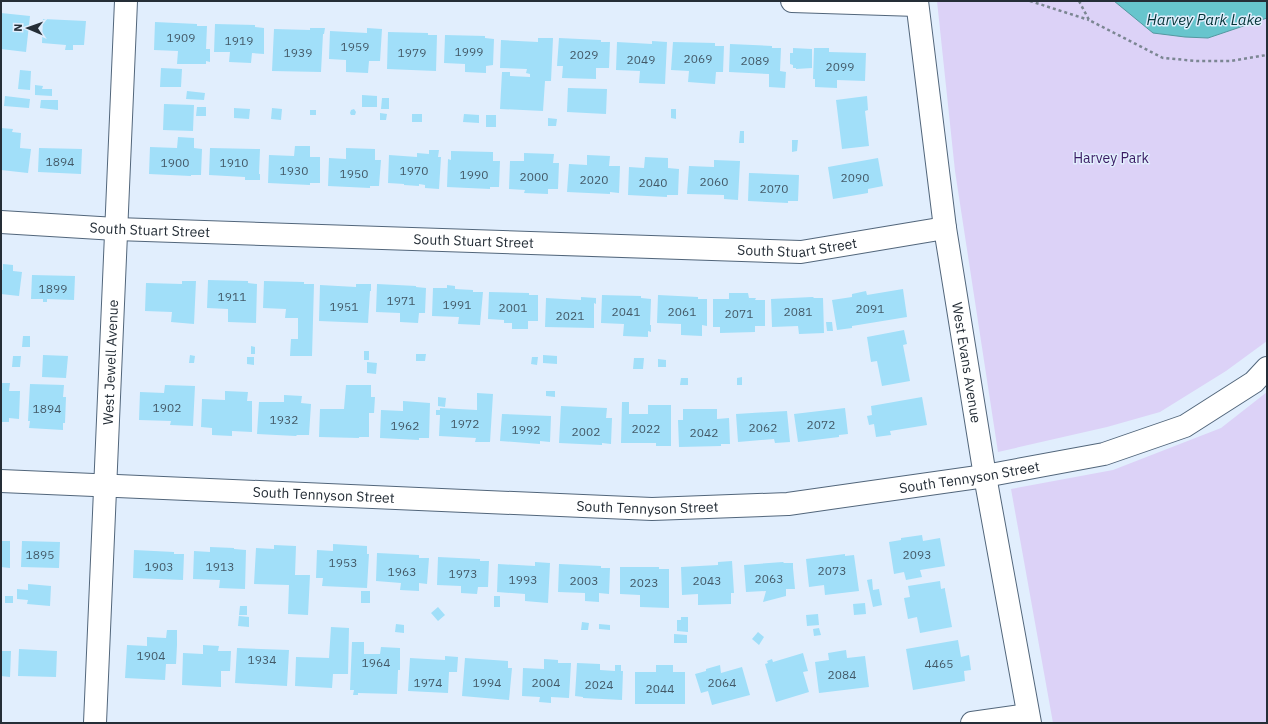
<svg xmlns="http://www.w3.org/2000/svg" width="1268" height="724" font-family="'IBM Plex Sans',sans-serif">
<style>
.green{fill:#dcd2f7}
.water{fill:#67c5cd;stroke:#5398a0}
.building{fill:#a1dff9}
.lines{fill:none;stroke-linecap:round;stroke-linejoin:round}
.minor-casing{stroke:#52667b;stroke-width:24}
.major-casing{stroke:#52667b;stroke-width:24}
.path{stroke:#7b8692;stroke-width:2.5;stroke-dasharray:3 3;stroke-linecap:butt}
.minor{stroke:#fff;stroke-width:22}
.major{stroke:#fff;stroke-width:22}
.labels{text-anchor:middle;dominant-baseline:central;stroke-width:3;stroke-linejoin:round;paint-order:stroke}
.number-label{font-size:12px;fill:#445a68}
.park-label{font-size:14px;fill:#391b63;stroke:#e1eefd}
.street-label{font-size:14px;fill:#252e37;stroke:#e1eefd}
.water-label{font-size:15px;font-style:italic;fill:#033337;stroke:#e1eefd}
</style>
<rect width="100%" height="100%" fill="#e1eefd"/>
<!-- green -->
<path class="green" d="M937,1H1267V341L1226,371L1160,412L1107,427L998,452L955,171Z
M1267,392V723H1053L1011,489L1113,470L1221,428Z"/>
<!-- water -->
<path class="water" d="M1114,1H1267V18L1208,38L1185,37L1153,33Z"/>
<!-- building -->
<path class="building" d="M1,13L30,16L26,52L1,49Z
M43,19L86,21L84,45H73V50H65L66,45L42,43Z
M155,22L197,24V26H207L206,49H210V62L206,61V64H177L178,51L154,50Z
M215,24L255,25V27L264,28V54L252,53L251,63L229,62L230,52H214Z
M310,28H325L324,34H323L321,72L272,71L274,29L310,30Z
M367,28L382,29L380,61H369L368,73L346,72V60L329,59L330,31L367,33Z
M388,32L428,33V35H437L436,71L387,69Z
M445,35L485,36V38L494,39L493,65L486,66V73L465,72V64L444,63Z
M538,38H553L551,81H545L543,111L500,109L502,72H510V76L530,77V74L526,73L527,69L500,68L501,40L538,42Z
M559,38L601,40V42H610L609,68H596V79L562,78L563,66H557Z
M652,41L667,42L665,84L639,83L640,71L616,70L617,42L652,44Z
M673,42L715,43V46H724L723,72H716L715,84L688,82L689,71L671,70Z
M730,44L772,46V48H781L780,71L786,72L785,88L769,87V74L729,72Z
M793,48L812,49V68L796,69V68H793V65L790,64V53H793Z
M814,48H829V52L866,53L865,81L837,80V88L815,87V79H813Z
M161,68L182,69L181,87H160Z
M20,70L31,71L30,90L18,89Z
M35,85L43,86L42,89H52V96L35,95Z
M568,88L607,89L606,114L567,112Z
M187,91L205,93L204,100L186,99Z
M362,95L377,96V107H362Z
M5,96L30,99L29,108L4,106Z
M867,96L868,110L865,111L869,146L842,149L836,100Z
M382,98H389V109H381Z
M41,100H58V110L40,108Z
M164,104L194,105L193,131L163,130Z
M197,107H206V116H196Z
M234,108L250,109L249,119L234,118Z
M272,108L282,109L281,120L271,119Z
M354,109L356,112L355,115H351L350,113L351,110Z
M671,109H676V119L671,118Z
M310,110H316V115H310Z
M380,113L387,114L386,120H380Z
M412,114H422V122H412Z
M464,114L479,115V123L463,122Z
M486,115H496V127H486Z
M548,118L557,119L556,126H548Z
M1,128L13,129L12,132L21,133L20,148L31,149L28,173L1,170Z
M740,131H744V143H739Z
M178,137L194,138V148L202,149L201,175H191V176L149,174L150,147L177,148Z
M792,140H798L797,151L792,152Z
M295,146H310V157H320V183H310V185L268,183L269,155L294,156Z
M39,148L82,149L81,174L38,172Z
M210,148L260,149L259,174H260V180H245V177L209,175Z
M346,148L375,149V160H381L379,186H370V188L328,186L329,158L346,159Z
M429,150H439L438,157H441L439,189L425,188V185L419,184V186L404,185V184L388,183L389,155L417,157V153L429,154Z
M451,151L493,152V161H500L499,187H490V189L447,187L448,159L451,160Z
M524,153L554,154L553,163H559L558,189H548V194L524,193L525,190L509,189L510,161H524Z
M587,155L610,156L609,166H620L619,193L610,192V194L567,192L569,164L587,165Z
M645,157L668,158V168L679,169L678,195H667V197L628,195L629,167L644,168Z
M878,158L883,186L868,189V193L833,199L828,167Z
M714,160L740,161L738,200L724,199V195L687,194L689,166L714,167Z
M749,173L799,175L798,201H788V203L748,201Z
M3,264L13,265V271L22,272L19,296L1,294V270H3Z
M32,275L75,276L74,300L47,299V302H43V299H31Z
M208,280L248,281V283L257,284L256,323L228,322V309L207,308Z
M182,281H196L194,324L171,322L172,312L145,311L146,283L182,284Z
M264,281L304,282V284H314L312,356H290L291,339H298V318H285L286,309L263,308Z
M356,284H371V291H370L368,323L319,321L320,285L356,287Z
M377,284L416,286V287L426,288L425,313H419L418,323L400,322V313L376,312Z
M447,285L455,286V289L473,290V292H483L480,325L458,324L459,317L432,316L433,288H447Z
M903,289L907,317L852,326V328L837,330L832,300L852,297V294L866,291L867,295Z
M489,292L529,293V295H538V321H528V329H512V323H504V320L488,319Z
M729,293H748L749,298H756L755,300H765V326H755V332L720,333V327H713V299H729Z
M602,295L641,296V298L651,299L650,325H651V332L648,331V337L623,336L624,324L601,323Z
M658,295L698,297V299H707V326L702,325V336L681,335V324L657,323Z
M581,297L596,298V304L594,303V328L545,327L546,298L581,300Z
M812,297H814L813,298H823L824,333L799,334L798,326L772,327L771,299Z
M826,322H832L833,331H827Z
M904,330L907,344L903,345L910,381L882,386L877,361L871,362L867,337Z
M23,336H30V347H22Z
M251,346L255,347V354H251Z
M364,351H369V360H364Z
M416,354H426L425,361H416Z
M43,355L68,356L66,378L42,377Z
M190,355L195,356L194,363H189Z
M543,355L557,356V364L543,363Z
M13,356H21L20,367H12Z
M247,357H254V365L247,364Z
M532,357H538L537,365L531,364Z
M634,358H644L643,369H633Z
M658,359L666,360V367H658Z
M367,362L377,363L376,374L367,373Z
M742,377V385H737V378Z
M681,378H688V385H680Z
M1,383H10L9,391H20L19,419L9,418V422H1Z
M30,384L64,385L63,397H66L65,423H63V430L29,428L30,421H28Z
M165,385L195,386L193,426L170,425L171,421L139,420L140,392L164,393Z
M346,385H371V397H375L374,413H369V437H359V438L319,437L320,409H344Z
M225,391L248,392L247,401H252V432L232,431V436L212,435V428L201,427L202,399L225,400Z
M546,391H555V397L546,396Z
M477,393L493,394L490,442H475L476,438L439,436L440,415H436V410H440V408L477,410Z
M284,395L302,396L301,403L311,404L309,435H297L296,436L257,434L259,402H284Z
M438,397L446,398L445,407L438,406Z
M922,397L927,425L890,431L891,435L876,437L874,424L869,425L867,416L872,415L871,406Z
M403,401L430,403L429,438H419V440L380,438L381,410L403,411Z
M622,402H629V414H648V405H671V446H656V443H621Z
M561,406L607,408L606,418H612L611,444L602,443V445L559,443Z
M845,408L848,434L839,435V437L798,442L794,414Z
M683,409H717V419L729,418L730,444H721V446L679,447L678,420H683Z
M787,411L790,442L775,443L774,439L738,442L736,414Z
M502,414L551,416L550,442L540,441V444L500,441Z
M922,535L923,541L940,538L945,566L920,570L922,577L906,580L904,572L894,574L889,542L901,540V538Z
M1,541H10V568L1,567Z
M22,541L60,542L59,568L21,567Z
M333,544L367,546V554H369L367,588L322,586L323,578H316L317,550L333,551Z
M274,545L296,546L295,575H310L308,615L288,614L289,585L254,584L256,548L274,549Z
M210,547L234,548V549L246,550L245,589L219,588L220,580L193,579L194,551L210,552Z
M134,550L174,552V554H184L183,580L133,578Z
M377,553L419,555V558H429L427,584L419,583V591L400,590L401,583L376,581Z
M845,554V556L854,555L859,591L825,595L824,585L809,587L806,559Z
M438,557L480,559V561H489L488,587H478L477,594L461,593V586L437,585Z
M732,561L734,593H731V604L698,605V594L682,595L681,567L718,565V562Z
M535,562L550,563L548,603L525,601V594L497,592L498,564L535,566Z
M783,562L784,563H793V568L795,589H786V596L763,602L766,591L746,592L744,565Z
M559,564L601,566V568H610L609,594L599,593V602L585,601V593L558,592Z
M620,567H659V569H669V608L640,607V595L620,594Z
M872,579L873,590L879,589L882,605L873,607L867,580Z
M940,581L941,589L945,588V590L952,627L920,633L917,617L908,619L904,598L910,597L908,586Z
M28,584L51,586L50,606L27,604L28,600L17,599V589L28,590Z
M361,591H370V603H361Z
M5,596H13V603H5Z
M494,596H500V607H494Z
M865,603L866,614L854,615L853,604Z
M240,606H247V615H239Z
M438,607L445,615L438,621L431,613Z
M818,614L819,625L807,626L806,615Z
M239,616L249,617V627L238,626Z
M681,617H688V632L677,631V620H681Z
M582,622L589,623L588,630H581Z
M396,624L404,625V633L395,632Z
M599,624L610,625V630L599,629Z
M331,627L349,628L348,674H333L332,688L295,686L296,657L329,658Z
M819,628L821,635L814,636L813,629Z
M167,630H177V645L176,664H166L165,680L125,678L127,645L147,646V637L166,638Z
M758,632L764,637L759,645L752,639Z
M674,634L687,635V643H674Z
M958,640L961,657L969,655L971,670L964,671L965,681L913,690L906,649Z
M352,642H364V654H380L381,647L400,648V670H398L397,694L358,693V695H353L354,690H350Z
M203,645L219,646L218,651H231L230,671H221V687L182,685L183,653L203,654Z
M237,648L289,650L287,686L235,683Z
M19,649L57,651L56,677L18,676Z
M846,650L847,658L865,656L869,687L819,693L815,662L829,660L828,653Z
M1,651H11L10,677L1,676Z
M803,653L808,671L803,672L809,692L776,702L765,664L768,663L767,661L772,659L773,662Z
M445,656L458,657L457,672H449L448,693L408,691L410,658L445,660Z
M465,658L508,661V668H512L509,700L462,696Z
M544,659L558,660V663H571L569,698L551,697V703L539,702L540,697L522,696L523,668L544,669Z
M577,663L600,664V670L615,671V665H621V671H623L622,700L583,698V697L575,696Z
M656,665H673V672H685V704H635V672H656Z
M720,665L721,673L742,667L750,695L712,705L708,691L701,693L695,674L706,671V669Z"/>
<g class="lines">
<defs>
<g id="minor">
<path d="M792,1L917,5"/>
<path id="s1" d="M1,222L116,229L801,252L945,228"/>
<path id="s2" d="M1,481L652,509L788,504L985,476L1104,454L1185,426L1254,382L1267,368"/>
<path d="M972,723L1028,715"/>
</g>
<g id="major">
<path id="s3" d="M917,1L945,228L985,476L1030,723"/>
<path id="s4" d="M95,723L126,1"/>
</g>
</defs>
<!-- minor casing -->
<use href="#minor" class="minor-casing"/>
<!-- major casing -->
<use href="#major" class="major-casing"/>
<!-- path -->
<path class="path" d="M1030,1L1089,20
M1079,1L1089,20L1163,58L1197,61H1230L1267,55"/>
<!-- minor -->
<use href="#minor" class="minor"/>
<!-- major -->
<use href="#major" class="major"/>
</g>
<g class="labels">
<!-- number labels -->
<g class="number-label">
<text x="181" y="37">1909</text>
<text x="239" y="40">1919</text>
<text x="355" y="46">1959</text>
<text x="469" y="51">1999</text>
<text x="298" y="52">1939</text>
<text x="412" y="52">1979</text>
<text x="584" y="54">2029</text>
<text x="698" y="58">2069</text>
<text x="641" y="59">2049</text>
<text x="755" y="60">2089</text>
<text x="840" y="66">2099</text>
<text x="60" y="161">1894</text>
<text x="175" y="162">1900</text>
<text x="234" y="162">1910</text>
<text x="294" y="170">1930</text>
<text x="414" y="170">1970</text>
<text x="354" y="173">1950</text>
<text x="474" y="174">1990</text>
<text x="534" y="176">2000</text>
<text x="855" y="177">2090</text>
<text x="594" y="179">2020</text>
<text x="714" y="181">2060</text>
<text x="653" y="182">2040</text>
<text x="774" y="188">2070</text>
<text x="53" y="288">1899</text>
<text x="232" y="296">1911</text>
<text x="401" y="300">1971</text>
<text x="457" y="304">1991</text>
<text x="344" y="306">1951</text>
<text x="513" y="307">2001</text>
<text x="870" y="308">2091</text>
<text x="626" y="311">2041</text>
<text x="682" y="311">2061</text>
<text x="798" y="311">2081</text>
<text x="739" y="313">2071</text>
<text x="570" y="315">2021</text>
<text x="167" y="407">1902</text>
<text x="47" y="408">1894</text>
<text x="284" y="419">1932</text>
<text x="465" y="423">1972</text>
<text x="821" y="424">2072</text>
<text x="405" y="425">1962</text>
<text x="763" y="427">2062</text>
<text x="646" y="428">2022</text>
<text x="526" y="429">1992</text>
<text x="586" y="431">2002</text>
<text x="704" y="432">2042</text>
<text x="40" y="554">1895</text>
<text x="917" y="554">2093</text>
<text x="343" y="562">1953</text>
<text x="159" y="566">1903</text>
<text x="220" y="566">1913</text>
<text x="832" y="570">2073</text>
<text x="402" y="571">1963</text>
<text x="463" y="573">1973</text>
<text x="769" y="578">2063</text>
<text x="523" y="579">1993</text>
<text x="584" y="580">2003</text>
<text x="707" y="580">2043</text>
<text x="644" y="582">2023</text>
<text x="151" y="655">1904</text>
<text x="262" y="659">1934</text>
<text x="376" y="662">1964</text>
<text x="939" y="663">4465</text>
<text x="842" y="674">2084</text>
<text x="428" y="682">1974</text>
<text x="487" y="682">1994</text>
<text x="546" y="682">2004</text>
<text x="722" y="682">2064</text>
<text x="599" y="684">2024</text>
<text x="660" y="688">2044</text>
</g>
<!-- park labels -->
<g class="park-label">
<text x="1111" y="158">Harvey Park</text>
</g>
<!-- street labels -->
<g class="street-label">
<text stroke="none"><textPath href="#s1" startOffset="149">South Stuart Street</textPath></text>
<text stroke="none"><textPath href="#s1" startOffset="473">South Stuart Street</textPath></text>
<text stroke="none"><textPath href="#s1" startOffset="797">South Stuart Street</textPath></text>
<text stroke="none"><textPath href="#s4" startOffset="361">West Jewell Avenue</textPath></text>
<text stroke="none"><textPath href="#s3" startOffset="365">West Evans Avenue</textPath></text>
<text stroke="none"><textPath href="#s2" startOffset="971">South Tennyson Street</textPath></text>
<text stroke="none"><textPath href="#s2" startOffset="323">South Tennyson Street</textPath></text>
<text stroke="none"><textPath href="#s2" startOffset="647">South Tennyson Street</textPath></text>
</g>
<!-- water labels -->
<g class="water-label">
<text x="1204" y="19">Harvey Park Lake</text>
</g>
</g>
<!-- border -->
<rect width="1268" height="724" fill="none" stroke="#252e37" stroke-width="4"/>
<!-- north arrow -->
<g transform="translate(28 28) rotate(272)" stroke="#e1eefd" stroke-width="3" paint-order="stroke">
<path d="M0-3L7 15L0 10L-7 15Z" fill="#252e37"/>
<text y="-6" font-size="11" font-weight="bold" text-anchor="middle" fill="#252e37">N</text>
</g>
</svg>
